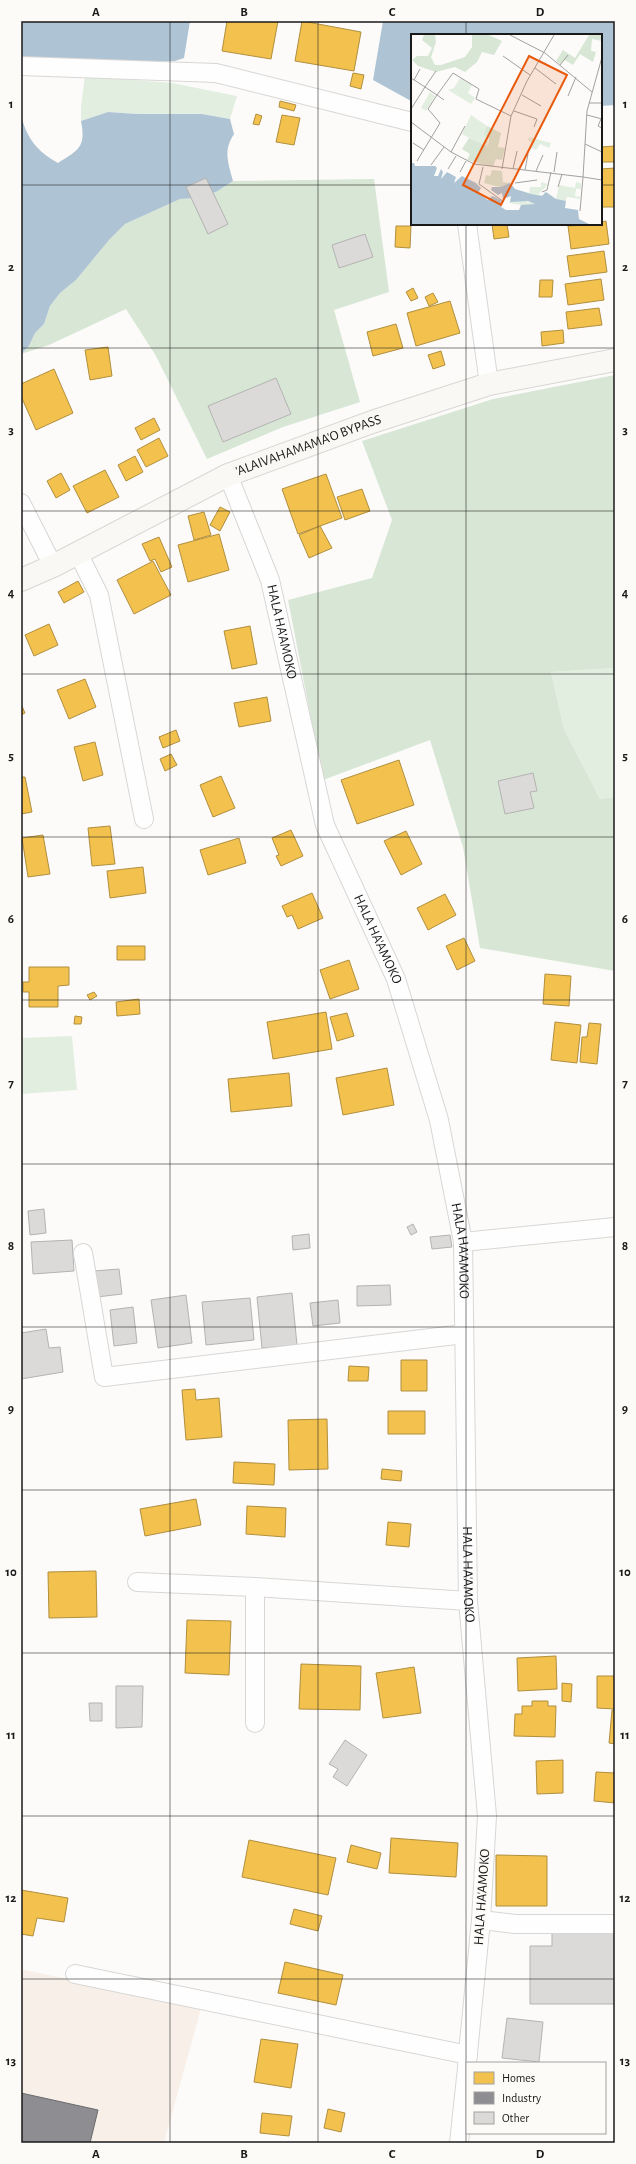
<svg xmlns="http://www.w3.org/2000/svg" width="636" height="2164" font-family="'Alegreya Sans',sans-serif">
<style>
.industrial{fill:#f8f0e8}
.green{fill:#e2eee0}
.forest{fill:#d7e6d5}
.water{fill:#aec4d5}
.homes{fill:#f2c14e;stroke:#b18f3e}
.industry{fill:#8d8d92;stroke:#6a6a6e}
.building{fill:#dbdad9;stroke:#b4b3b2}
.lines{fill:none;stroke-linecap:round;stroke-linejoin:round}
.street-casing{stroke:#d8d7d5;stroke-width:20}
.secondary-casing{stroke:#d8d7d5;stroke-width:24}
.street{stroke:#fffefe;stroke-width:18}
.secondary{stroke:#f9f8f4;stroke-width:22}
.grid{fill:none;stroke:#1a1919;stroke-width:1;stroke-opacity:0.55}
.labels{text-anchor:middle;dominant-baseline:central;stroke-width:4;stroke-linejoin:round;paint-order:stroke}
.street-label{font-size:14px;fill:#1a1919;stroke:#fdfbf8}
.inset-road{fill:none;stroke:#a2a19f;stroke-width:1}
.view{fill:#e8590c;fill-opacity:0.15;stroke:#e8590c;stroke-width:2}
.inset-edge{fill:none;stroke:#1a1919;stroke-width:2}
.neatline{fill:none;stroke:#1a1919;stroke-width:1.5}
.grid-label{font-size:13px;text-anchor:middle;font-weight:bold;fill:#1a1919}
</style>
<rect width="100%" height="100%" fill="#fcfbf9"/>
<!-- industrial -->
<path class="industrial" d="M21,1969L201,2008L164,2143H21Z"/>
<!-- green -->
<path class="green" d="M85,76L172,83L237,96L230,119L202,114H137L108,112L81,121V106Z
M615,668V797L600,799L564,729L551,672Z
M72,1036L77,1090L21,1094V1038Z"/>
<!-- forest -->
<path class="forest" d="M374,179L389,292L334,310L360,402L283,427L207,459L156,356L126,309L49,345L21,354L29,346L35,333L44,324L50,306L60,293L76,280L109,240L125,224L180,199L196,198L216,192L233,181Z
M615,375V668L551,672L564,729L600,799L615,797V971L480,948L463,847L430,740L323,780L288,600L372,578L392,520L362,441L493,399Z"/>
<!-- water -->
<path class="water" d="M21,21H190L184,58L175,61L137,63L21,58Z
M383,21H615V105L601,106V35H412L411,101L373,80Z
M108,112L137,114H202L230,119L234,134C223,151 228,162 233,181L216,192L196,198L180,199L125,224L109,240L76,280L60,293L50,306L44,324L35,333L29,346L21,354V115C27,139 37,151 58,163C79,150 86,147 81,121Z"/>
<!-- homes -->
<path class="homes" d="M227,21H278L271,59L222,51Z
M302,21L361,32L354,71L295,61Z
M353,73L364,75L361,89L350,86Z
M280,101L296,105L294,111L279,107Z
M256,114L262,116L259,125L253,124Z
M282,115L300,118L294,145L276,142Z
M615,146V162H601V147Z
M615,168V207H601V169Z
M606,221L609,244L571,249L568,226L601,224V222Z
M492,224H507L509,237L494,239Z
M396,226H411L410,248L395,247Z
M604,251L607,272L570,277L567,256Z
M601,279L604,300L568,305L565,284Z
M540,280H553L552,297H539Z
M413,288L418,298L411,301L406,292Z
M433,293L438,302L429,306L425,297Z
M450,301L460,333L416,346L407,313Z
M599,308L602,325L568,329L566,312Z
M396,324L403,348L373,356L367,332Z
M563,330L564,343L542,346L541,332Z
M108,347L112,376L90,380L85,350Z
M441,351L445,365L433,369L428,355Z
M54,369L73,413L36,430L21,396V384Z
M154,418L160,430L141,440L135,428Z
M159,438L168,456L146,467L137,450Z
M135,456L143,472L126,481L118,465Z
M105,470L119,497L87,513L73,486Z
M61,473L70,490L56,498L47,481Z
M326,474L342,518L298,534L282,489Z
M362,489L370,511L345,520L337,497Z
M220,507L230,512L220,531L210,525Z
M204,512L211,535L194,540L188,516Z
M320,526L332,548L309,558L299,535Z
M219,534L229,570L188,582L178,545Z
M159,537L172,567L161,572L155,559L150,561L142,544Z
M153,561L171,595L134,614L117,580Z
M78,581L84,592L64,603L58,592Z
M49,624L58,645L34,656L25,635Z
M250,626L257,664L232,669L224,631Z
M85,679L96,707L69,719L57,690Z
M267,697L271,721L239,727L234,703Z
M21,704L25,713L21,715Z
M176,730L180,741L163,748L159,737Z
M95,742L103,775L83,781L74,747Z
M171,754L177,765L165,771L160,759Z
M399,760L414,805L357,824L341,780Z
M221,776L235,808L213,817L200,785Z
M21,777H25L32,812L21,814Z
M110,826L115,864L92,866L88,828Z
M291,830L303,856L281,866L276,856L279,855L272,838Z
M406,831L422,864L401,875L384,841Z
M43,835L50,874L28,877L22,838Z
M239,838L246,863L208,875L200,850Z
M143,867L146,893L110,898L107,871Z
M312,893L323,918L298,929L292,915L287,917L282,906Z
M445,894L456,915L428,930L417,908Z
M464,938L475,961L457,970L446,946Z
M117,946H145V960H117Z
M349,960L359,989L330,999L320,970Z
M29,967H69V985L58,986V1007H29V992H23V982H29Z
M545,974L571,976L569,1006L543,1004Z
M94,992L97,996L90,1000L87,995Z
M139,999L140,1014L117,1016L116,1002Z
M326,1012L332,1049L273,1059L267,1022Z
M347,1013L354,1036L337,1041L330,1017Z
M75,1016L82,1017L81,1024H74Z
M555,1022L581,1025L577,1063L551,1060Z
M589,1023L601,1024L597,1064L580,1062L582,1037H587Z
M387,1068L394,1105L343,1115L336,1078Z
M289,1073L292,1106L231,1112L228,1079Z
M401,1360H427V1391H401Z
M349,1366L369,1367L368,1381H348Z
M195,1389L196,1400L219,1398L222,1437L186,1440L182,1390Z
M388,1411H425V1434H388Z
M327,1419L328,1469L289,1470L288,1420Z
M234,1462L275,1464L274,1485L233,1483Z
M382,1469L402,1471L401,1481L381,1479Z
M196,1499L201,1525L145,1536L140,1509Z
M247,1506L286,1508L285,1537L246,1534Z
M388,1522L411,1524L409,1547L386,1545Z
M96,1571L97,1617L49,1618L48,1572Z
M187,1620L231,1621L229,1675L185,1673Z
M556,1656L557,1689L518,1691L517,1658Z
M301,1664L361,1666L360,1710L299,1709Z
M414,1667L421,1713L383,1718L376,1673Z
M597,1676H615V1709L597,1708Z
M562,1683L572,1684L571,1702L562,1701Z
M532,1701H548V1706H556L555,1737L514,1736L515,1714H522V1706H532Z
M612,1710H615V1744L609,1743Z
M563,1760V1793L537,1794L536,1761Z
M596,1772L615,1773V1803L594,1801Z
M391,1838L458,1843L456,1877L389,1873Z
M249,1840L336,1858L328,1895L242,1877Z
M351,1845L381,1853L377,1869L347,1862Z
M496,1855L547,1856V1906H496Z
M21,1890L68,1898L64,1922L37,1918L33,1936L21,1934Z
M294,1909L322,1916L318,1931L290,1924Z
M285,1962L343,1975L336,2005L278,1993Z
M261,2039L298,2044L291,2088L254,2082Z
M328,2109L345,2113L341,2132L324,2128Z
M262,2113L292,2116L289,2136L260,2133Z"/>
<!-- industry -->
<path class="industry" d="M21,2093L98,2110L90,2143H21Z"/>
<!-- building -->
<path class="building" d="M206,178L228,224L208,234L186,187Z
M365,234L373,257L339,268L332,245Z
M276,378L291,414L223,442L208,406Z
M533,773L537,791L530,792L534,808L505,814L498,781Z
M44,1209L46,1233L30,1235L28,1211Z
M413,1224L417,1232L411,1235L407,1227Z
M309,1234L310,1248L293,1250L292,1236Z
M450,1235L452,1247L432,1249L430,1237Z
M72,1240L74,1271L33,1274L31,1242Z
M119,1269L122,1294L97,1297L94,1271Z
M390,1285L391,1305L357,1306V1286Z
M292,1293L297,1345L262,1348L257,1297Z
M186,1295L192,1343L158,1348L151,1300Z
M250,1298L254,1340L206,1345L202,1302Z
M338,1300L340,1323L313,1326L310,1303Z
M133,1307L137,1343L114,1346L110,1310Z
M46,1329L49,1348L60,1347L63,1372L21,1379V1333Z
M116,1686H143L142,1727L116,1728Z
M89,1703H102V1721H90Z
M345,1740L367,1755L347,1786L333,1777L338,1769L329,1764Z
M552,1927H615V2004H530V1946H552Z
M507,2018L543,2022L539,2062L502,2058Z"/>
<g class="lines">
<defs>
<g id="street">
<path d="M21,66L216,73L412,122"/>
<path d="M467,224L489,384"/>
<path id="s1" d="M228,475L270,580L325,825L396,979L439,1120L463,1242L468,1601L487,1816L481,1920L467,2063"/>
<path d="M21,503L53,566"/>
<path d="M78,553L99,595L144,819"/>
<path d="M463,1242L615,1227"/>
<path d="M83,1253L104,1377L464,1334"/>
<path d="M137,1582L255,1587L468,1601"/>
<path d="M255,1723V1587"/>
<path d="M481,1920L515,1924H615"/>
<path d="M75,1974L468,2055"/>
<path d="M459,2143L467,2068"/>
</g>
<g id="secondary">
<path id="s2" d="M21,580L53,566L228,475L372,422L489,384L615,360"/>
</g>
</defs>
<!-- street casing -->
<use href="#street" class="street-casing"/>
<!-- secondary casing -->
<use href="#secondary" class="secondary-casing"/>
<!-- street -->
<use href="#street" class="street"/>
<!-- secondary -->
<use href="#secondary" class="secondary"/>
</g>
<!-- grid -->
<path class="grid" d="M170,21V2143M318,21V2143M466,21V35M21,185H412M601,185H615M466,224V2143M21,348H615M21,511H615M21,674H615M21,837H615M21,1000H615M21,1164H615M21,1327H615M21,1490H615M21,1653H615M21,1816H615M21,1979H615"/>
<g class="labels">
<!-- street labels -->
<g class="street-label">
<text stroke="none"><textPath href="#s2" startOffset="318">'ALAIVAHAMAMA'O BYPASS</textPath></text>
<text stroke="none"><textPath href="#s1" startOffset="166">HALA HA'AMOKO</textPath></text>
<text stroke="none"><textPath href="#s1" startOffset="490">HALA HA'AMOKO</textPath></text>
<text stroke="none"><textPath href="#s1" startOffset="814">HALA HA'AMOKO</textPath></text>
<text stroke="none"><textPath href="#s1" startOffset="1138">HALA HA'AMOKO</textPath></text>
<text transform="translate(482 1897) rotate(-86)">HALA HA'AMOKO</text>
</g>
</g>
<!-- overview -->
<g transform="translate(411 34)">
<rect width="191" height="191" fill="#fcfbf9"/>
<path d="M49,44L61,51L57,59L64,64L60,70L37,56L43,54ZM19,58L24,62L15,77L10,74ZM60,81L76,92L77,114L51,100ZM118,103L140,109L138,114L129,110L125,116L119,113L121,109L117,106ZM130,148L137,150L127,161H133V158L145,165L148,151L164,154L165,148L170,149V155H165L164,162L169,163V165L156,163L154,168L122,164L114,167L123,169V172L110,171L98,169L101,162L91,153L99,149L104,155L118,159L119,153H130Z" fill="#e2eee0"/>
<path d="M13,1H24L25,8L20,23L24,31H30L54,23L61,13V1H78L91,7L83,21L71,18L66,28L54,38L44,33L25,38L7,32L1,26L6,22H17L21,14L11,6ZM178,1H191V7L181,5L180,17L185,18L182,28L169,20L162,31L154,26L149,30L145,27L152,16L164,24ZM76,92L90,99L87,113L94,114L91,126L85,125L82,133L56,126L59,120L51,115L58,104L77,113L78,105L73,100ZM81,136L91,137L92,148L99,149L89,153L73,149L75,141L79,142Z" fill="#d7e6d5"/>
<path d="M0,129H3L4,132H24L26,134L23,142H27L30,135L32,138L30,145L36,138L45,143L43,149L51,142L65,149L70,154L67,159L77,166L81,162L84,163L91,167L90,173L95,176H108L110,171L124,170L117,167L99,168L100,162L92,165L91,159L87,161L80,156L81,153H89L99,149L104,155L120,160L131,162L135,158L145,165L155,167L154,174L167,176L168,185L178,190H0Z" fill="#aec4d5"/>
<path class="inset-road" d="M99,1L134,19L181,58M92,22L119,41M149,31L157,21M124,34L145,50M25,37L14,53L26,61L42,39L68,55L65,65L100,82M0,44L14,53L0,75M3,46L9,35M111,61L130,72M157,62L165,43M178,69H191M103,77L126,85L123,93M176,81L191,85M190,85L187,92L191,94M0,88L40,118L63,130L172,143L176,77L191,23M2,109L13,116M174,110L191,118M40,118L54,92M6,127L29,89L17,75L26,61L33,66M20,131L33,113M72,133L68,150L93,168M37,135L45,122M91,135L100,82L116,47L143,1M102,135L106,117M114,136L117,120M125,137L132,121M49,138L55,127M143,138L146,118M104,149L126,146M147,153L151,140M131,158L136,156L140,138M169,177L172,143L191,146"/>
<path class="view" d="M118,22L156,41L90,171L52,151Z"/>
<rect width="191" height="191" class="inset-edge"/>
</g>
<!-- border -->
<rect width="636" height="2164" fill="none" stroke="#fdfbf8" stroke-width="44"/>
<!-- legend -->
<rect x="466" y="2062" width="140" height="72" fill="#fdfbf8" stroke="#a2a19f"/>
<rect x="474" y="2072" width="20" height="12" fill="#f2c14e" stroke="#a2a19f"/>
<text x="502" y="2082" font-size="12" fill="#1a1919">Homes</text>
<rect x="474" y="2092" width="20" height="12" fill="#8d8d92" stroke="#a2a19f"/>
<text x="502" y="2102" font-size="12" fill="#1a1919">Industry</text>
<rect x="474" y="2112" width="20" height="12" fill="#dbdad9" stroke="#a2a19f"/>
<text x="502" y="2122" font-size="12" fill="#1a1919">Other</text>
<rect x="22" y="22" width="592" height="2120" class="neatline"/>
<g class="grid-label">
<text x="96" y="16">A</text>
<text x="244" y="16">B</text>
<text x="392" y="16">C</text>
<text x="540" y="16">D</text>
<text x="11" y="108">1</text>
<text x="625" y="108">1</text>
<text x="11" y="271">2</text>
<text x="625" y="271">2</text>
<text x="11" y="434">3</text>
<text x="625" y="434">3</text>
<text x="11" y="597">4</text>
<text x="625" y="597">4</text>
<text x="11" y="760">5</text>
<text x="625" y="760">5</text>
<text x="11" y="923">6</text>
<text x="625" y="923">6</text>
<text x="11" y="1087">7</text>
<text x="625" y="1087">7</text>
<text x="11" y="1250">8</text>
<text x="625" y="1250">8</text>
<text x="11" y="1413">9</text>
<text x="625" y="1413">9</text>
<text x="11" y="1576">10</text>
<text x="625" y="1576">10</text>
<text x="11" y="1739">11</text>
<text x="625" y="1739">11</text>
<text x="11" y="1902">12</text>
<text x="625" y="1902">12</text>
<text x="11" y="2065">13</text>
<text x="625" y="2065">13</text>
<text x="96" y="2158">A</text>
<text x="244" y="2158">B</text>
<text x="392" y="2158">C</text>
<text x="540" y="2158">D</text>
</g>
</svg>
